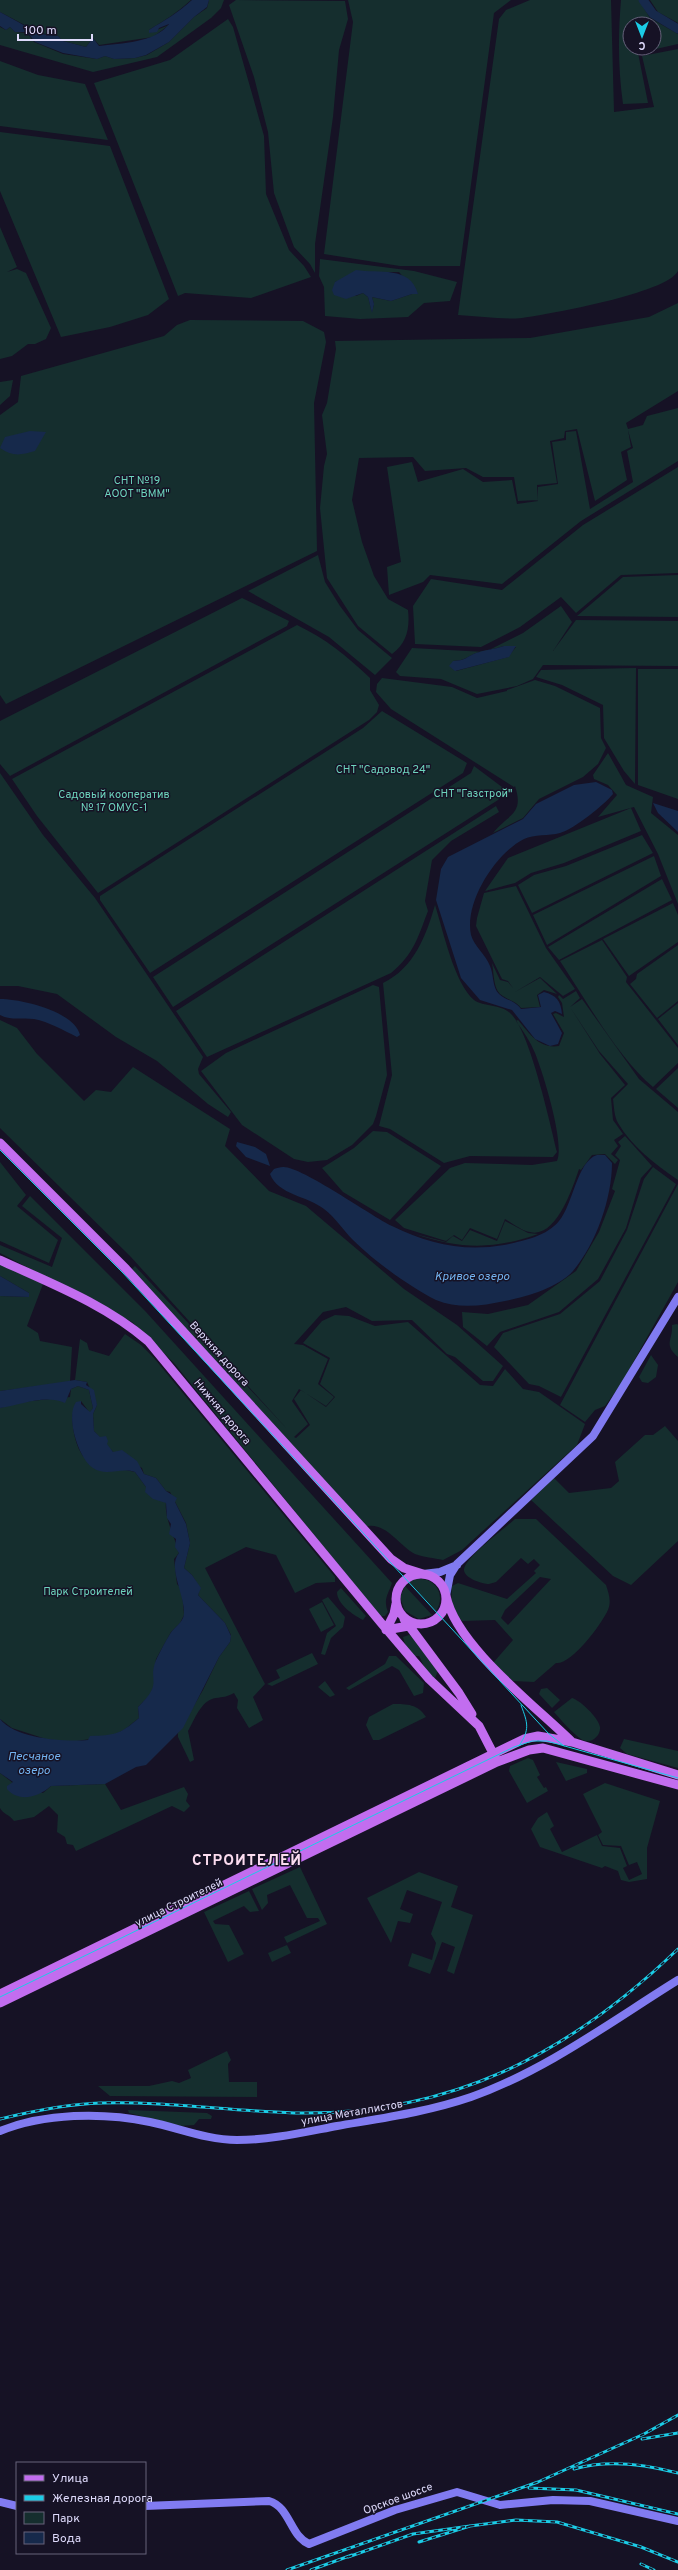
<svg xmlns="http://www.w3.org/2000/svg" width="678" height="2570" font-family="Overpass,sans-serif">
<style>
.green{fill:#152e2e;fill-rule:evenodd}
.water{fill:#16294b}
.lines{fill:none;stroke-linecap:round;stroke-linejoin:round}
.river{stroke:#16294b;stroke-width:9}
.secondary{stroke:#817bf1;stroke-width:8}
.primary{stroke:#c26def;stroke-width:9}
.tram{stroke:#1bcce6;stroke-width:1}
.rail-casing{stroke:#1bcce6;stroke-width:3}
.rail{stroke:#161225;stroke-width:1.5;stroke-dasharray:4.5;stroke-linecap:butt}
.labels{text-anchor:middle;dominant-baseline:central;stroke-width:3;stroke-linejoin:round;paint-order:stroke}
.park-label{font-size:11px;fill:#6dd4bd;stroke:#161225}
.street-label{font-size:11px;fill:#dedafb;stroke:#161225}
.water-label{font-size:12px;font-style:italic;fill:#73b3f0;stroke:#161225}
.district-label{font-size:15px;font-weight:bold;letter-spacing:1px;fill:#fbdcef;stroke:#161225}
</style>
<rect width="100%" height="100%" fill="#161225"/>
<!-- green -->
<path class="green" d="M0,0H191C177,13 165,20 149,30V33L169,25L153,37L99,45L93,38L86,47L63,41L58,36L40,33L0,12Z
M209,0H224L221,8L211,18L157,57L93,72L0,45V27L6,30L10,27L15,32L27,33L34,42L63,54L97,59L105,56L114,59L135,58L147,55L169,42L194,17L207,8Z
M236,0L345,1L348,19L339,50L333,117L315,244V273L310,264L294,247L274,193L268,132L254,77L229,5Z
M348,0H511L494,13L460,266H400L324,254L353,22Z
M530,0H611L614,112L654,107L642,56L678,49V271C667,293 550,314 522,318C502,320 479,316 458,315L499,19L506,10Z
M621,0H639L650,18L678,34V44L638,53L648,103L623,104C618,68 618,36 621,0ZM630,24H654V48H630Z
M650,0H678V23L658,12Z
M228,19L233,27L264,136L266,194L289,250L304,266L311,277L251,298L185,293L178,296L94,83L170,60Z
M0,61L38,75L85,84L108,140L0,126Z
M0,132L110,146L169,299L148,315L110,327L61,337L0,191Z
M0,227L17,267L7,272L17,269L26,273L51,328L46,339L35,344H28L12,356L0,359Z
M320,259L414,271L457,282L450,301L424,303L408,317L360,319L325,316L324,287L319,276ZM367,272H399L418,294H412L391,301L372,297L374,304L372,312L368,297L363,293L356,296L335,282Z
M678,303V391L626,423L628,429L643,425L647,416L678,408V461L581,521L502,584L430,575L423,582L389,595L387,567L401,562L387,467L412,462L418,482L463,469L483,482L512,480L517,504L538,501V487L558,484L552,442L566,440V432L576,431L590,509L633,482L627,451L633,448L628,430L631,447L621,452L627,480L595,501L577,429L565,431L564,438L550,441L557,483L537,485L538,500L518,501L514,477H483L466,468L425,471L413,457L359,458L352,500L362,542L374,576L388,599L408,610C410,628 407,643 392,654L358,626L327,578L320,508L324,466L327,454L322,415L327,403L336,349L335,341L530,338L649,317Z
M190,320L303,321L324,332L326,342L314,403L317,551L6,704L0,695V415L18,402L21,376L164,336L177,325Z
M13,380L10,396L0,405V382Z
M678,467V573L621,575L576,613L561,597L520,627L481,647L415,644L413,606L431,579L502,590L583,525Z
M318,555L325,582L340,606L358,630L392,658L375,675L329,637L248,591Z
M678,575V617L577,616L623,577Z
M242,598L289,621L287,626L10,776L0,764V721Z
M561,606L572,622L553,651L576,620L678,621V666L543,665L533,679L517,686L477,694L441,679L400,676L396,672L412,648L485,652L523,633ZM504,646L516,647L508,657L456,671L453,661C467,660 466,657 476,653C485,650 495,649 504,646Z
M297,625C326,639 347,656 370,678V690L379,705L377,712L369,720L98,893L37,816L12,779Z
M636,668L635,784L624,771L604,738L603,705L562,685L536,677L541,670Z
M638,669H678V799L638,785Z
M382,678L452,687L477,698L507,691V690L535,680L555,686L600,708L601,738L606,748L598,764L583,777L539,799L523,818L493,833C510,813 524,814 515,786L514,787L391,709L376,692L377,684Z
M382,711L467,763L463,773L150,973L100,900V896L363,728Z
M608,753L626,785L653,797L651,813L678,835V904L658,854L634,807L598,817L617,795L608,785L594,779L593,775Z
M474,766L506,790L498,800L173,1007L153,977L471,773Z
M0,773L43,835L95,898L203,1057L198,1069L199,1074L231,1112L228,1117L208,1104L157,1061L116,1037L57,994L18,986H0Z
M496,806L499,812L451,841L432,860L425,901L428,911C418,937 414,954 391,973L207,1057L176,1011Z
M631,808L641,831L564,863L531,873L515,883L485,891L508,858Z
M642,835L653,853L532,913L518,885L534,875L566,866Z
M654,856L661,876L547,945L533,915Z
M662,879L672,900L559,960L548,947Z
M516,886L546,948L575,989L563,996L540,977L515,992L540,978L557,994L544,990L537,995L540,1007L521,1008C515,1000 507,1000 500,994C493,987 494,972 492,963L500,980L508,982L513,988L508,981L502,979L476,926L477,918L484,893Z
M673,903L678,915V942L629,976L603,939Z
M435,905C443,930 454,983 474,1000C484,1007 502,1004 511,1014C530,1032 550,1123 557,1152L553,1157L470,1156L444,1163L390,1129L379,1126L392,1075L383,983C414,968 426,936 435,905Z
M602,940L627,977L626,982L678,1048V1063L653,1087C618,1058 586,1000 560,961Z
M678,945V1001L657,1018L630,984L636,979L637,974Z
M373,985L379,987L387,1075L376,1116L373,1124L352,1145L327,1160L308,1162L294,1159L242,1125L201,1071L226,1053Z
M576,991L580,998L570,1007L582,999L639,1079L678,1112V1180C655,1164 632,1147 618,1123C614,1116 614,1106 613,1099L628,1084L599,1051L570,1007L600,1054L625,1085L611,1098L613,1120L623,1134L614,1140L618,1146L611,1154L618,1160L615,1164L605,1154L592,1155L581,1170L579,1169C573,1187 556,1239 530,1232C522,1231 512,1223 505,1219L497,1239L470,1228L462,1240L454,1235L446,1241L404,1228L395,1220L450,1168L465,1163L532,1165L557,1161C565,1143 543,1073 535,1053C530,1041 523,1031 516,1021L518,1020C530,1034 539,1049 559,1046L564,1033L553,1014L556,1013L564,1017L562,1003L558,997L559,995L563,999Z
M678,1003V1045L658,1019Z
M0,1020L17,1028L37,1054L84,1101L96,1090L111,1092L133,1067L230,1129L225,1146L269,1191L306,1206L404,1289L457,1325L503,1366L493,1381H483L455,1357L447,1354L412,1320L372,1321L346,1307L323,1312L294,1344L303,1345L328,1359L318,1384L334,1397L326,1406L299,1389L292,1401L308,1424L294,1437L296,1438L310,1425L294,1399L301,1390L326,1407L335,1397L320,1384L330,1358L303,1343L322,1321L335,1315L349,1316L375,1326L408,1322L480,1385L493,1386L505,1369L523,1389L539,1392L585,1424L577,1445L462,1550L443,1560C434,1558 423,1557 415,1554C399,1546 385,1520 364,1527L131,1270L135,1266L288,1430L130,1256L0,1128Z
M678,1068V1108L656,1089Z
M373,1131L387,1132L441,1166L390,1220L343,1192L322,1168L354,1148Z
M625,1136L652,1166L641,1178L626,1228L598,1279L559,1312L500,1332L487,1346L463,1327L462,1312L488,1314L528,1305L576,1271L599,1232L615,1191L612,1189L620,1160L615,1155L621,1146L618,1142Z
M0,1162L26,1195L17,1206L58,1240L49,1263L0,1241Z
M653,1167L676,1184L561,1397L539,1386L529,1384L494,1347L503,1333L560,1314L600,1281L627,1230L644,1179Z
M678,1184V1282L621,1384L605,1406L595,1410L585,1422L560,1405Z
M30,1196L146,1312L392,1583C388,1595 383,1599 388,1612L385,1616H380L174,1363L132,1322L0,1253V1245L52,1267L62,1238L22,1206Z
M505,1221L528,1233L538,1234C493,1250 460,1249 415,1234L446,1242L453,1236L462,1241L470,1230L497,1241Z
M0,1264L43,1284L27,1326L38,1333L40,1341L72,1347L70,1382L0,1391V1296L29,1297V1293L0,1276Z
M677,1324L678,1325V1357C663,1344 673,1341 672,1325Z
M125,1334L141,1345L154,1358L335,1577V1582L316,1583L295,1593L276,1555L246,1547L205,1568L265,1684L253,1697L263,1720L249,1728L237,1708L238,1700L234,1693C227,1697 223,1697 216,1698C201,1700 195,1719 188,1731L194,1760L190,1762L178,1737V1733L203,1690L219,1657L230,1642L231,1635L225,1623L198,1595L200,1588L192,1575L184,1568L190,1543L186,1523L170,1492L166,1491L156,1478L144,1474L142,1468L113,1452L94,1431L93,1414L97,1405L87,1382L75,1380L80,1339L87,1343L89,1350L109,1356Z
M651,1355L658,1365L656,1377L648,1383L642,1382L639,1377Z
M78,1386L89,1390L93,1408L90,1413L81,1401L72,1416C73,1432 76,1452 89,1462L135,1472L146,1487L166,1503C164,1517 175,1538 179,1553L174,1559L177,1584L182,1590L184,1615L180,1623L171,1632L156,1659L154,1679L155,1684L150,1695L138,1707L139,1718L124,1730L111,1736L70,1742L46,1739L12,1728L0,1719V1408L21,1402L70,1397L71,1389Z
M665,1426L678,1441V1541L631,1585L613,1576L531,1500L554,1478L569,1493L611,1488L619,1481L615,1462L645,1435H653Z
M515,1519H536L606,1585C609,1594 612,1603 607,1612C600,1626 571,1665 556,1663L534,1682L513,1681L493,1663L513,1640L495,1620L462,1621L451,1607L452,1586L458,1583L507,1599L536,1573L534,1571L540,1565L534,1559L528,1564L521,1558L496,1582L489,1584C483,1584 463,1578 464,1569C467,1556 504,1529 515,1519ZM540,1577L551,1579L508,1625L501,1618L505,1610Z
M415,1579C434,1576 447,1594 436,1611L409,1582Z
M405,1586L432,1615L419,1619L405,1611L400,1597Z
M341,1588L366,1616L363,1620C353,1615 337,1604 337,1592Z
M328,1597L345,1617L343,1627L331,1638L325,1655L321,1654L327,1633L336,1626L322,1600Z
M322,1602L334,1625L321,1632L309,1609Z
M409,1635L414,1637L438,1671L435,1678C425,1676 424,1664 419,1656H414L406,1648L403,1637Z
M312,1653L318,1664L272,1686L267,1684L280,1678L276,1670Z
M389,1656H396L424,1683L423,1693L414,1696L399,1670L392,1666L349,1690L346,1688L385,1664Z
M325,1681L335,1695L330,1697L318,1687Z
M547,1688L560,1700L552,1708L539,1694L541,1689Z
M572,1698C580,1700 599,1718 600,1727C601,1737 589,1745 581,1739C571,1732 562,1721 554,1712Z
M393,1704C407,1704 418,1704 426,1717L379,1740H373L366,1725L369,1717Z
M624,1739L678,1751V1768L627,1754L620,1748Z
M528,1758L533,1760L540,1775L537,1777L544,1788L546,1787L548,1791L527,1803L509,1771L510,1766Z
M556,1762L587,1769V1773L566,1781Z
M0,1773L13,1783L43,1793L51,1786L105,1784L121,1810L184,1787L188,1794L186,1801L190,1806L184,1812L172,1806L76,1851L73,1845L67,1844L65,1837L57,1832L58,1815L49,1806L34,1817L14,1821C10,1815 3,1814 0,1808Z
M605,1783L660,1801L647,1848V1879L629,1882L621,1880L618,1871L605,1866L602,1868L540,1847L531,1829L538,1818L547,1812L554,1826L550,1829L562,1852L597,1835L602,1846L620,1848L627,1866L623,1868L629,1880L642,1874L637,1862L629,1865L621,1846L603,1845L598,1835L602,1832L583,1794Z
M300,1867L327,1924L287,1943L284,1937L320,1921L318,1918H307L290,1885L267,1895L268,1903L262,1910L252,1889Z
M419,1872L458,1886L451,1907L473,1915L454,1974L447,1971L455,1947L442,1942L430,1974L408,1966L412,1953L432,1960L436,1943L431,1934L442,1902L407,1890L400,1909L413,1914L410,1923L398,1921L391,1943L367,1898Z
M249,1891L259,1911L250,1912L244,1906L213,1921L215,1924L229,1925L244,1954L228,1962L204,1912Z
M287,1945L291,1953L272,1962L268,1953Z
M227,2051L231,2060L228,2064L229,2082H257V2097L110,2096L98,2086H149L172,2081L179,2083L191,2078L188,2070Z
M128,2110L207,2113L212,2116L211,2119H199L194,2125L180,2126L129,2113Z"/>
<!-- water -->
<path class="water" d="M192,0H209L207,7L194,17L169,42L146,55L135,58L114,59L105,56L97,59L63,53L35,42L27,32H15L10,27L6,30L0,26V12L40,34L58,36L63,41L86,47L93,38L99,46C121,43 155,43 169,24L159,28L157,32L149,33V30C165,20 178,13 192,0Z
M356,270C379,274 410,265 418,294H412L391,301L372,297L374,304L372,313L368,297L363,293L346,299L334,295L332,290L335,282Z
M30,431L46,432L35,451C21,455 13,457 0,448L5,437Z
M504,646H516L509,657L455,671L449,666L453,661C468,660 465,657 476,653C485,650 495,649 504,646Z
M596,782L612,790L613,794C603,806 574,829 560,833C549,836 534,834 524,839C496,853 464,902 471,935C474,946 486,955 490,966C494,975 492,987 499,994C505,1000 514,1000 521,1009L541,1007L538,995L544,992C556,995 561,1001 562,1014L555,1011L551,1013L562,1033L558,1044L550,1046L535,1039L512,1010L480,1000L461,978L436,900L441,869L448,857L523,819L536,804L574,785Z
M653,803L678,811V832L658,813Z
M0,999C21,999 74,1011 80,1035L77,1037C63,1030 49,1022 34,1019C22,1017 11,1021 0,1015Z
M237,1142L255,1147L266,1154L270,1166L246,1157L236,1146Z
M597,1155H605L612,1163C612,1198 596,1244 573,1271C558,1288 525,1297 505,1301C482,1306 458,1309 436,1300C410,1287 374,1261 353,1240C343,1230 336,1218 324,1209C308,1196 278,1195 270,1174L274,1169C277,1168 280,1167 283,1167C301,1166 371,1216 392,1226C428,1244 464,1252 504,1245C522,1241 546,1237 559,1221C573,1205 577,1161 597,1155Z
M0,1276L29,1293V1297L0,1296Z
M75,1380L87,1382L86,1385L94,1390L97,1405L93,1414L94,1431L100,1437L106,1436L108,1441L107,1444L113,1452L122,1450L137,1461L144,1474L156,1478L166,1491L177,1498L175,1502L186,1524L190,1543L184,1568L192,1575L201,1588L198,1595L225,1623L231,1636L230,1642L219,1657L183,1728L146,1765L136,1767L105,1784L51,1786C39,1797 19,1803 7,1789V1786L13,1782L0,1773V1719C16,1739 65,1742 88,1740L90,1736C115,1735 119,1735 139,1718L138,1707C165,1681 146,1682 157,1658C161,1650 165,1642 170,1634C174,1627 183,1623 184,1614C185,1595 167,1567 179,1553L175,1547L176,1539L169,1534L171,1524L167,1518L166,1503L153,1499L145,1492L146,1487L135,1472C121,1467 106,1477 93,1468C79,1459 65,1417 76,1402L81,1401V1404L90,1412L93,1408L89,1390L78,1386L71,1389L65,1403C44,1394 22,1405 0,1408V1391Z"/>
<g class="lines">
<!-- river -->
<path class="river" d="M643,0L653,14L678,29"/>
<!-- secondary -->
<path class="secondary" d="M423,1574L440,1572L457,1565
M446,1596L450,1575L457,1564L593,1436L678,1297
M0,2131C44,2113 103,2112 150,2122C179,2128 207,2140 237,2140C271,2140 305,2132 337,2126C383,2118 427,2112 471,2097C545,2071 612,2021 678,1980
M0,2502L17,2506
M145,2506L269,2501C290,2507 290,2536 309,2544L395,2510L457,2492L500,2505L553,2500L590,2501L678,2521"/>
<!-- primary -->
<path class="primary" d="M0,1143L126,1269L391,1559L404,1568L423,1574
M0,1260C50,1283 105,1304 148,1341L382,1624L429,1679L479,1726L496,1759
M396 1599a25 25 0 1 1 50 0a25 25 0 1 1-50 0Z
M446,1596C456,1645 534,1705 571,1741
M404,1619L459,1693L472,1714
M386,1630L414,1625
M386,1630L394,1614L396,1604
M0,1994L524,1739L538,1736L572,1742L678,1775
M0,2003L497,1762L529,1750L543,1748L678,1785"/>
<!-- tram -->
<path class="tram" d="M0,1150L123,1273L548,1733L564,1746
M519,1746C530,1729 528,1724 521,1705
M0,1997L514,1747L532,1741H547L678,1778"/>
<defs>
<path id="rail" d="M0,2119C33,2111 67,2104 101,2103C165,2101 229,2111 294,2113C449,2116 568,2055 678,1949
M642,2439L678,2433
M574,2469C608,2459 644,2464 678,2473
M529,2488L576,2490L678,2514
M470,2526L516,2520L557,2522L641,2547L678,2562
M348,2557L413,2534L470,2526L419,2542
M641,2564L654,2570
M287,2570L538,2482L644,2434L678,2415
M311,2570L352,2555"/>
</defs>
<!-- rail casing -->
<use href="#rail" class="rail-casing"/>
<!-- rail -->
<use href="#rail" class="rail"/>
</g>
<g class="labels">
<!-- park labels -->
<g class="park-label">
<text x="137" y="481">СНТ №19<tspan x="137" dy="13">АООТ "ВММ"</tspan></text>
<text x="383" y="770">СНТ "Садовод 24"</text>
<text x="473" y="794">СНТ "Газстрой"</text>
<text x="114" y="795">Садовый кооператив<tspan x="114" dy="13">№ 17 ОМУС-1</tspan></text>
<text x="88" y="1592">Парк Строителей</text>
</g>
<!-- street labels -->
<g class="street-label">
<text transform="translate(219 1354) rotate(48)">Верхняя дорога</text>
<text transform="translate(222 1412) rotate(50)">Нижняя дорога</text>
<text transform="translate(179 1903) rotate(-26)">улица Строителей</text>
<text transform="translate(352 2113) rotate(-10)">улица Металлистов</text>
<text transform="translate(398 2499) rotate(-20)">Орское шоссе</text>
</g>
<!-- water labels -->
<g class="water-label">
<text x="472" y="1277">Кривое озеро</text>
<text x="34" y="1757">Песчаное<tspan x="34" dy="14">озеро</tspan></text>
</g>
<!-- district labels -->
<g class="district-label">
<text x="247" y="1861">СТРОИТЕЛЕЙ</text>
</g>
</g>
<!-- legend -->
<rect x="16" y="2462" width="130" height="92" fill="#161225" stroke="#66627b"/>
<rect x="24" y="2475" width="20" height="6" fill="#c26def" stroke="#66627b"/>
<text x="52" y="2482" font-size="12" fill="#dedafb">Улица</text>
<rect x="24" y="2495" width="20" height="6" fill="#1bcce6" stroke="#66627b"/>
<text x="52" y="2502" font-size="12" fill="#dedafb">Железная дорога</text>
<rect x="24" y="2512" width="20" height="12" fill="#152e2e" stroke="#66627b"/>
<text x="52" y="2522" font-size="12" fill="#dedafb">Парк</text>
<rect x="24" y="2532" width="20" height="12" fill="#16294b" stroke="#66627b"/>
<text x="52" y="2542" font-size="12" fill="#dedafb">Вода</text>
<!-- north arrow -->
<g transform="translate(642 36) rotate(180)"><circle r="19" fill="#161225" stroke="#66627b"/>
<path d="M0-3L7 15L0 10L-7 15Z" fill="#1bcce6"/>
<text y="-6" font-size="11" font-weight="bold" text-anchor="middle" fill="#dedafb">С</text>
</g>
<!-- scale -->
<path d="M18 34v6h74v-6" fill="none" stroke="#dedafb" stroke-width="2"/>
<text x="24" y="34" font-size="12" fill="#dedafb" stroke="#161225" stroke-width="3" paint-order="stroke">100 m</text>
</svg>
